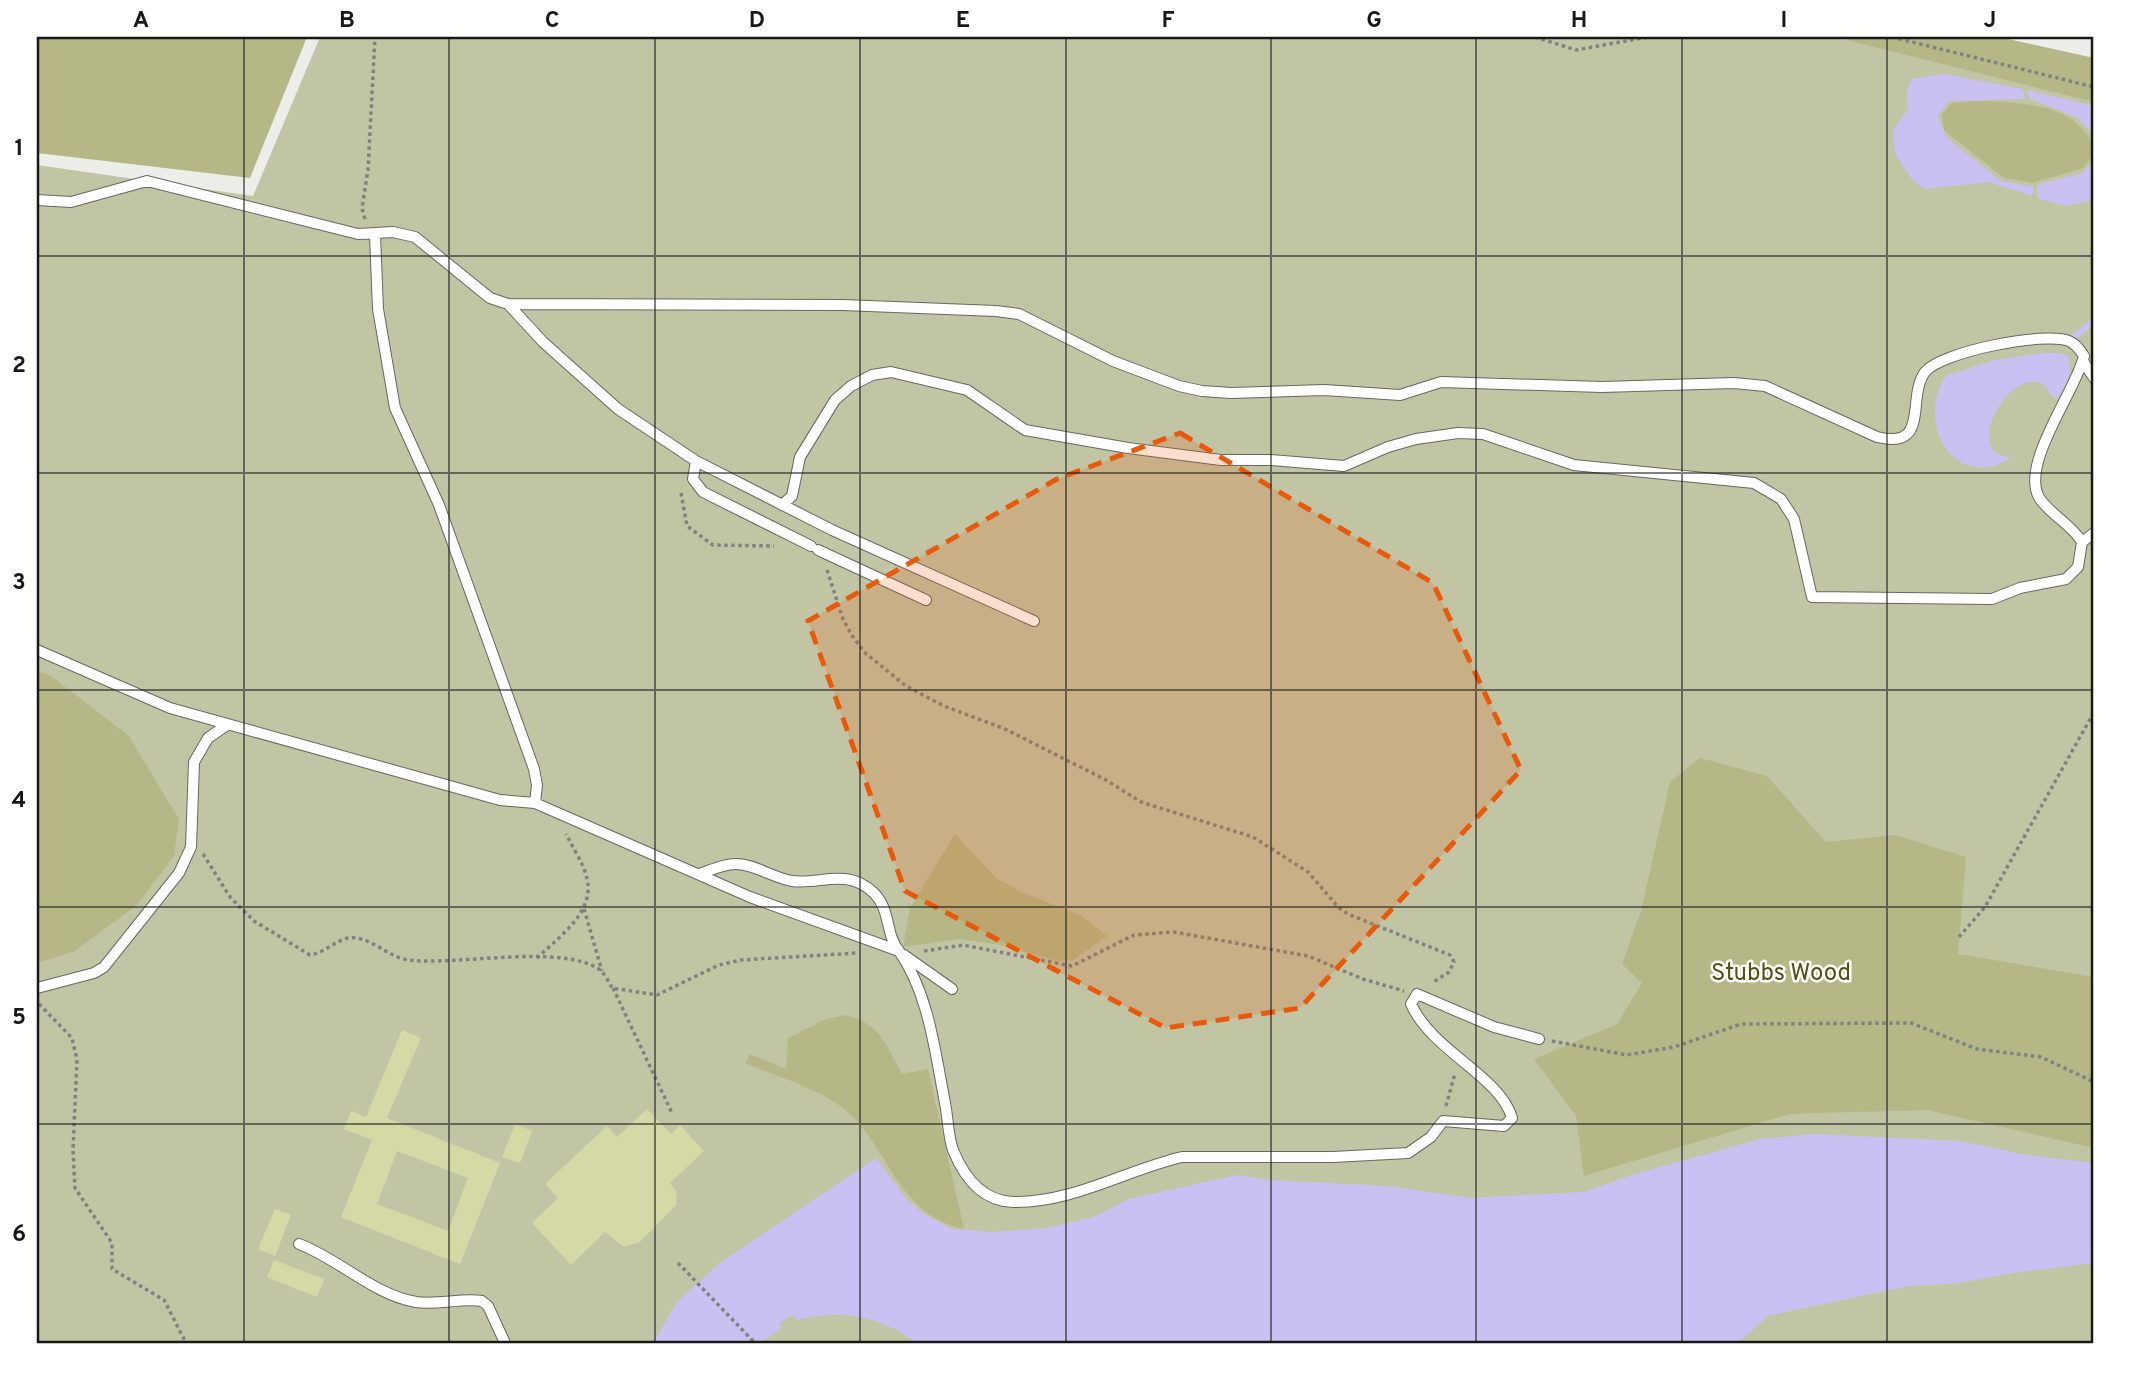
<svg xmlns="http://www.w3.org/2000/svg" width="2131" height="1380" font-family="Overpass,sans-serif">
<style>
.green{fill:#c2c5a4}
.forest{fill:#b5b886}
.water{fill:#cac1f2}
.lines{fill:none;stroke-linecap:round;stroke-linejoin:round}
.stream{stroke:#cac1f2;stroke-width:6}
.building{fill:#d5d9a5;fill-rule:evenodd}
.lane-casing{stroke:#676764;stroke-width:12}
.path{stroke:#81827f;stroke-width:3.5;stroke-dasharray:3.5 3.5;stroke-linecap:butt}
.lane{stroke:#fff;stroke-width:10}
.marked{fill:#e8590c;fill-opacity:0.2;stroke:#e8590c;stroke-width:5;stroke-dasharray:14 9;stroke-linejoin:round}
.grid{fill:none;stroke:#181817;stroke-width:2;stroke-opacity:0.55}
.labels{text-anchor:middle;dominant-baseline:central;stroke-width:5;stroke-linejoin:round;paint-order:stroke}
.park-label{font-size:24px;fill:#505217;stroke:#fffffe}
.neatline{fill:none;stroke:#181817;stroke-width:2.5}
.grid-label{font-size:23px;text-anchor:middle;font-weight:bold;fill:#181817}
</style>
<rect width="100%" height="100%" fill="#edeeea"/>
<!-- green -->
<path class="green" d="M320,37H1834L2094,96V1343H37V165L253,196Z"/>
<!-- forest -->
<path class="forest" d="M37,37H307L250,178L37,153Z
M1851,37H1999L2094,58V102L1846,40Z
M1976,101C2017,102 2081,102 2094,151L2084,168L2032,183L2004,178L1944,130L1942,114L1952,103Z
M37,671L51,676L128,735L179,819L174,856L137,905L75,951L37,963Z
M1700,758L1767,776L1826,842L1895,835L1966,857L1958,954L2094,977V1148L1927,1110L1790,1114L1584,1176L1576,1116L1534,1059L1617,1024L1642,983L1622,964L1641,911L1670,782Z
M955,834L996,878L1021,892L1082,916L1107,936L1073,960L1057,961L1001,945L959,939L903,947L910,908Z
M846,1015C881,1024 886,1045 902,1074L928,1069L964,1229C900,1215 891,1155 851,1115C827,1091 776,1076 745,1063L750,1054L786,1069L788,1038L826,1019Z"/>
<!-- water -->
<path class="water" d="M1944,74L2023,89L2025,99L1949,101L1938,116L1946,137L2001,181L2034,187L2032,196L1988,182L1925,189L1913,181L1895,154L1893,130L1908,109L1907,91L1912,79Z
M2027,90L2094,106V135L2078,118L2029,98Z
M2094,161V200L2065,206L2037,198V185L2082,173Z
M2042,353H2059L2068,356C2074,371 2067,390 2055,399C2049,394 2047,385 2040,383C2012,373 1975,429 1995,453L2011,458C1956,493 1914,424 1946,376L1994,360Z
M1817,1134L1960,1141L2026,1155L2094,1163V1263L2012,1273L1960,1283L1908,1286L1768,1316L1738,1343H917C883,1317 838,1308 797,1320L793,1315L779,1323L781,1328L761,1343H653L677,1302L721,1262L876,1158L907,1200L924,1214L952,1229L994,1232L1047,1228L1093,1217L1129,1199L1237,1175L1270,1180L1388,1186L1470,1198L1584,1192L1629,1176L1760,1139Z"/>
<g class="lines">
<!-- stream -->
<path class="stream" d="M2074,337L2094,321"/>
</g>
<!-- building -->
<path class="building" d="M402,1030L421,1038L387,1118L500,1163L460,1264L341,1217L372,1140L344,1129L351,1111L366,1117ZM397,1151L468,1178L448,1231L377,1204Z
M647,1109L671,1134L680,1125L704,1151L670,1183L677,1192L676,1205L640,1242L624,1247L605,1232L571,1265L532,1223L558,1198L545,1184L607,1126L617,1137Z
M515,1124L532,1131L520,1163L502,1157Z
M275,1209L291,1215L275,1256L258,1249Z
M274,1260L324,1279L317,1297L267,1277Z"/>
<g class="lines">
<defs>
<path id="lane" d="M37,200L71,202L147,181L358,234L393,232L415,237L490,298L508,304L843,305L996,311L1019,314L1113,361L1179,386L1202,391L1231,393L1324,390L1400,395L1441,382L1602,387L1734,383L1765,386L1877,437C1931,450 1906,398 1925,372C1940,352 2046,331 2069,341C2076,344 2080,350 2084,356C2077,389 2018,466 2040,499C2052,516 2071,524 2082,542L2078,567L2066,579L2020,588L1992,599L1812,597L1794,519L1781,499L1754,483L1574,465L1483,434L1458,433L1416,439L1388,447L1344,466L1271,460H1221L1128,448L1025,430L967,390L891,372L872,375L851,386L835,400L800,457L792,496L782,505
M375,235L378,309L395,408L439,505L534,769L537,785L535,803
M508,304L543,342L618,409L696,461L832,530L1034,621
M2083,361L2094,378
M696,461L693,479L703,492L811,546
M2082,542L2094,533
M818,550L926,600
M37,650L170,708L500,800L535,803L750,897L899,951C885,934 891,910 874,893C847,867 820,885 792,881C773,878 755,864 736,864C724,864 710,870 700,874
M899,951C929,994 935,1052 945,1103C948,1118 948,1136 953,1150C964,1177 982,1201 1013,1202C1073,1203 1126,1170 1182,1157H1333L1408,1153L1431,1137L1443,1121L1504,1126L1512,1118C1501,1077 1431,1050 1411,1004L1417,994L1494,1027L1539,1039
M904,955L952,989
M37,988L94,973L104,967L179,873L191,847L194,762L208,738L227,725
M299,1244C339,1259 374,1295 416,1302C438,1305 461,1298 482,1301L488,1306L505,1343"/>
</defs>
<!-- lane casing -->
<use href="#lane" class="lane-casing"/>
<!-- path -->
<path class="path" d="M1535,37L1576,50L1648,37
M1892,37L2094,87
M365,219L362,208L368,170L375,37
M681,493L687,526L713,545L774,546
M827,570L843,619L851,634L864,652L906,686L944,706L1005,729L1106,780L1141,802L1253,837L1308,872L1339,908L1348,914L1450,955L1454,962L1449,972L1432,983
M203,854L230,897L254,921L310,955C325,953 335,940 349,938C369,935 389,958 409,960C456,966 563,943 600,970C605,974 609,982 612,988L657,995L719,965L741,960L857,953
M584,909L602,971
M1959,937L1985,907L2094,712
M924,951L963,945L1072,966L1134,935L1174,932L1308,956L1363,979L1404,991
M537,958C558,938 595,912 587,879C584,864 573,848 566,834
M613,988L672,1113
M39,1004L72,1038L77,1060L73,1150L75,1188L112,1243V1269L164,1300L186,1343
M1552,1041L1627,1055L1674,1047L1741,1024L1911,1023L1977,1049L2041,1057L2094,1082
M1446,1106L1455,1073
M678,1263L755,1343"/>
<!-- lane -->
<use href="#lane" class="lane"/>
</g>
<!-- marked area -->
<path class="marked" d="M1180,433L1433,583L1521,770L1300,1008L1166,1028L905,891L808,621L1057,479Z"/>
<!-- grid -->
<path class="grid" d="M244,37V1343M449,37V1343M655,37V1343M860,37V1343M1066,37V1343M1271,37V1343M1476,37V1343M1682,37V1343M1887,37V1343M37,256H2094M37,473H2094M37,690H2094M37,907H2094M37,1124H2094"/>
<g class="labels">
<!-- park labels -->
<g class="park-label">
<text x="1781" y="974">Stubbs Wood</text>
</g>
</g>
<!-- border -->
<rect width="2131" height="1380" fill="none" stroke="#fffffe" stroke-width="77"/>
<rect x="38" y="38" width="2054" height="1304" class="neatline"/>
<g class="grid-label">
<text x="141" y="27">A</text>
<text x="347" y="27">B</text>
<text x="552" y="27">C</text>
<text x="757" y="27">D</text>
<text x="963" y="27">E</text>
<text x="1168" y="27">F</text>
<text x="1374" y="27">G</text>
<text x="1579" y="27">H</text>
<text x="1784" y="27">I</text>
<text x="1990" y="27">J</text>
<text x="19" y="155">1</text>
<text x="19" y="372">2</text>
<text x="19" y="589">3</text>
<text x="19" y="807">4</text>
<text x="19" y="1024">5</text>
<text x="19" y="1241">6</text>
</g>
</svg>
